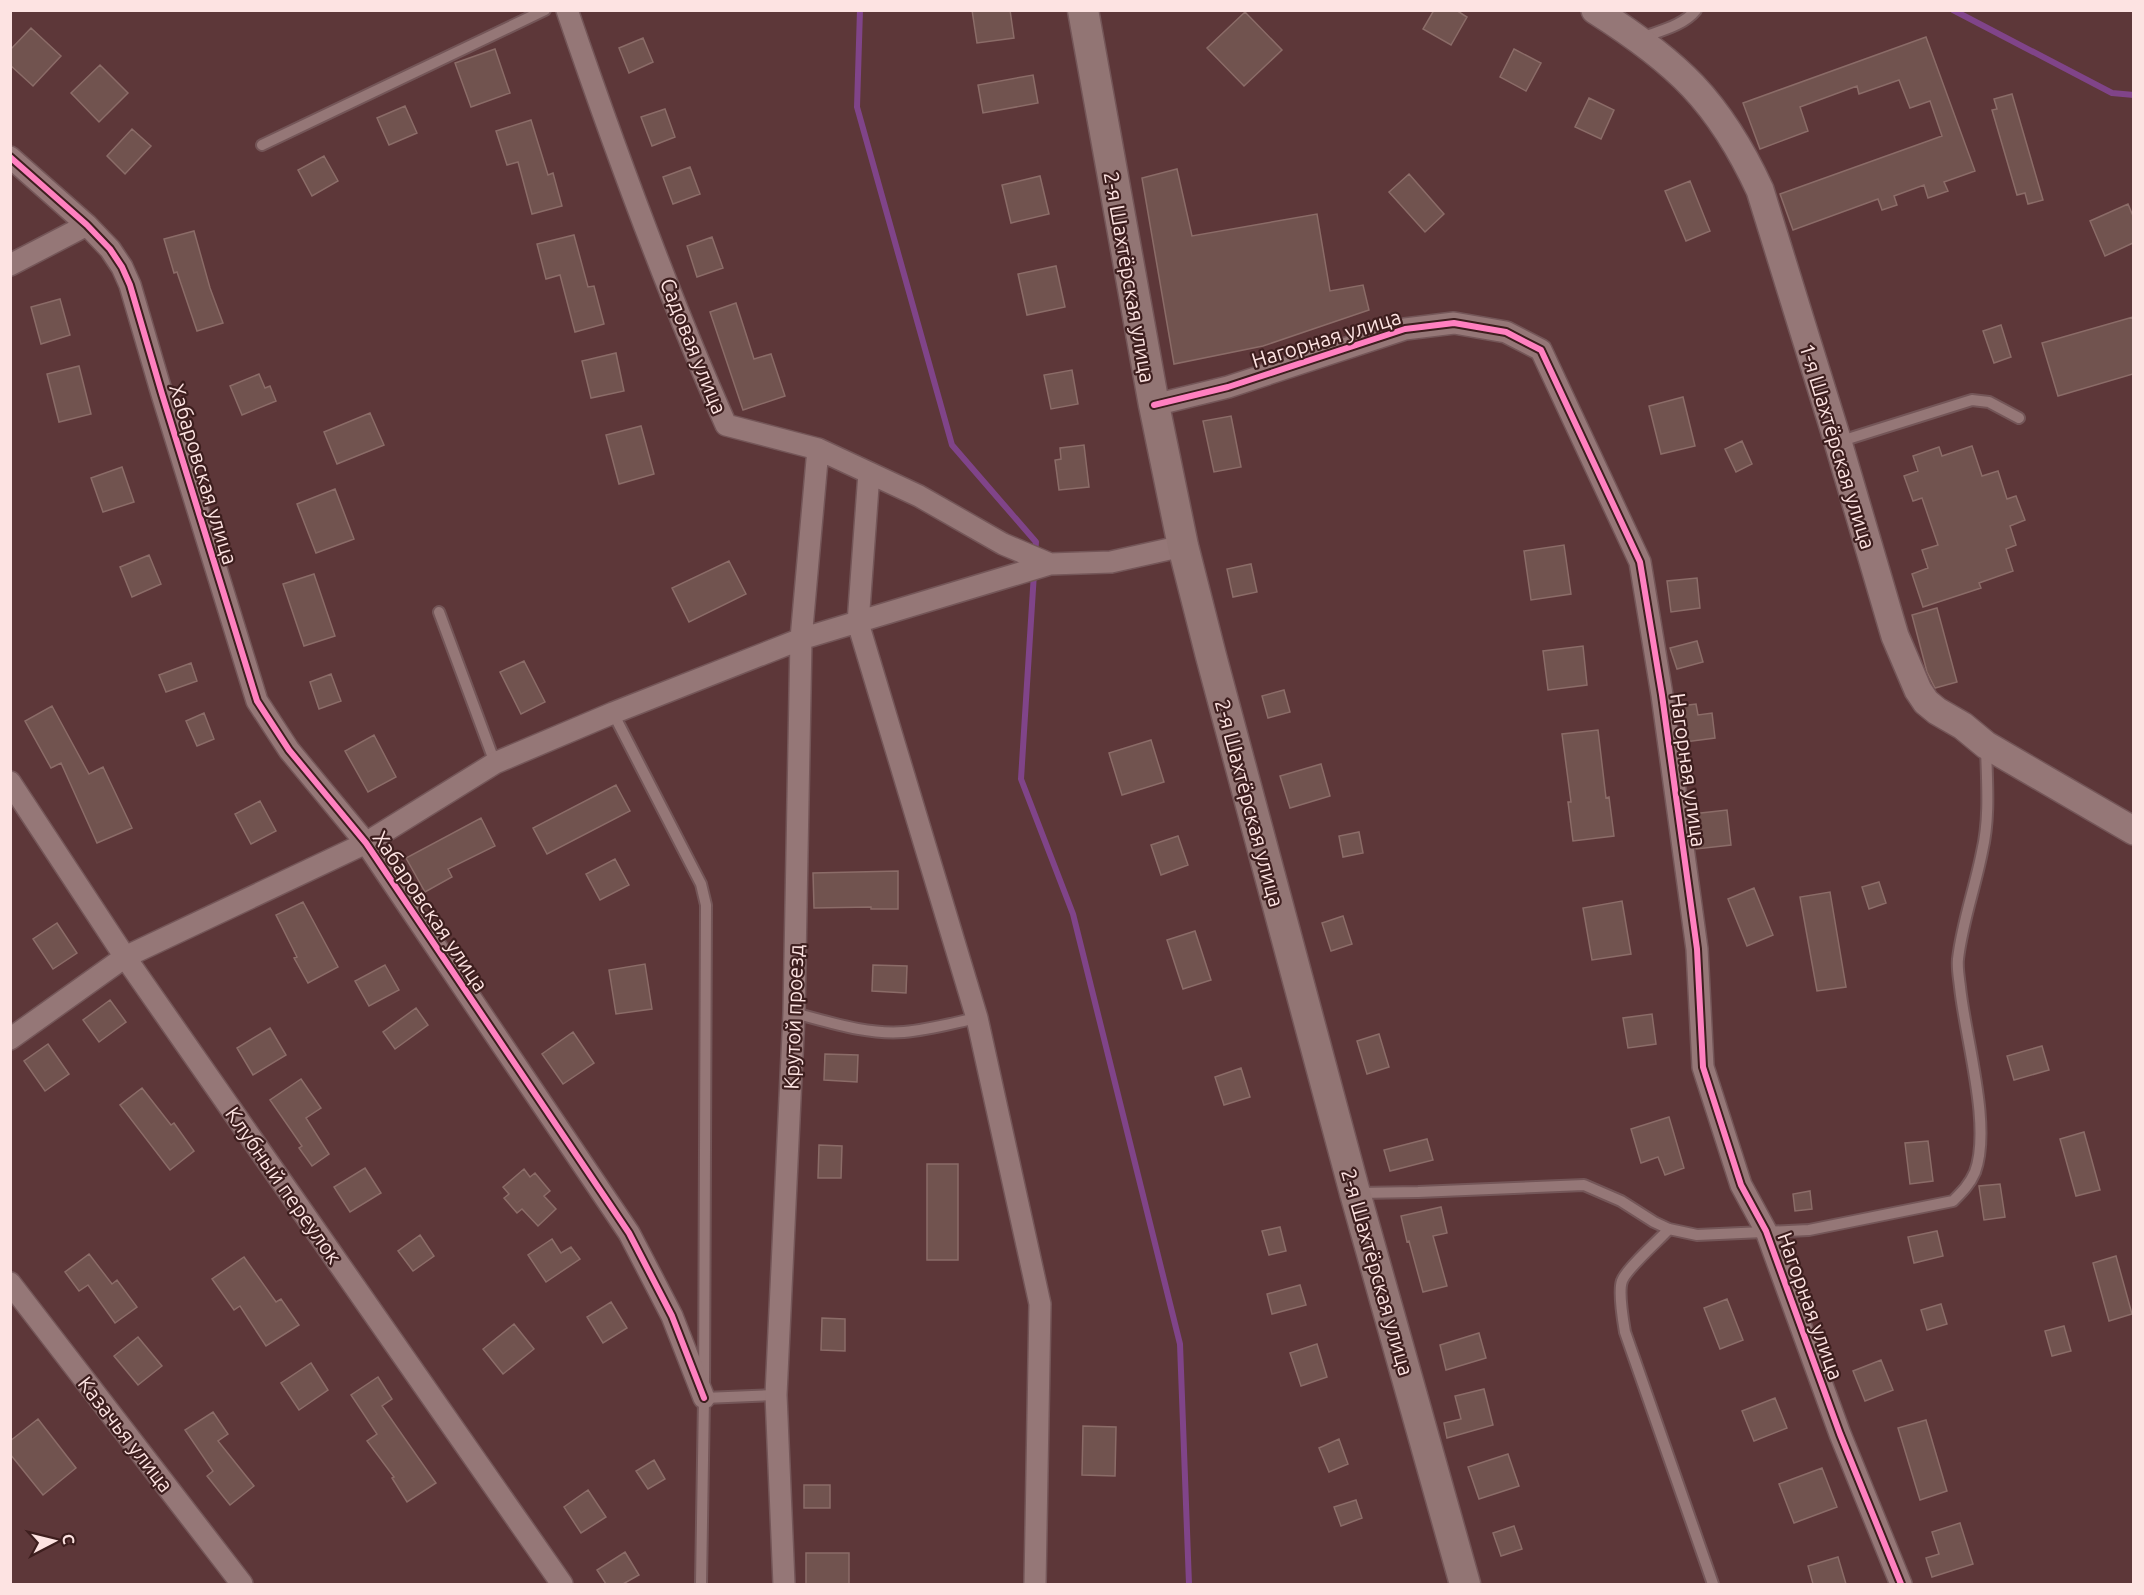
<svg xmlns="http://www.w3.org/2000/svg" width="2144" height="1595" font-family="Ubuntu,sans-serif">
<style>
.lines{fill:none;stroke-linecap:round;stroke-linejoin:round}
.stream{stroke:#804489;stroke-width:6}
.building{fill:#71534f;stroke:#8b6c68;stroke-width:1.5}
.service-casing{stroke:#745658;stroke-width:14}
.minor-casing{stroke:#745658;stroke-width:24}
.tertiary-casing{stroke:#745658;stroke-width:30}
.secondary-casing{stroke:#745658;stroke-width:33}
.service{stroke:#957777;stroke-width:10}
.minor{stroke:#957777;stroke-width:21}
.tertiary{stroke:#957777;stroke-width:27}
.secondary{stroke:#927574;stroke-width:30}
.cycleway-casing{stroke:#3d1e1e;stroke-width:10}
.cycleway{stroke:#ff80c0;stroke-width:6}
.labels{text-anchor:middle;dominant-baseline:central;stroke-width:4.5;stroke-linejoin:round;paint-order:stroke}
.street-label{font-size:21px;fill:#fde3e2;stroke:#3d1e1e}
</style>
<rect width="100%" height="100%" fill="#5d3739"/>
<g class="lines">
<!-- stream -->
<path class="stream" d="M860,10L857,107L952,445L1036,542L1035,554
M1953,10L2112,93L2134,95
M1034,573L1021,779L1073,914L1180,1344L1189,1584"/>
</g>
<!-- building -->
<path class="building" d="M972,10H1010L1014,38L977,43Z
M1434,10H1456L1467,17L1451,45L1423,29Z
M1245,12L1282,50L1244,86L1207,48Z
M31,28L61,56L33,86L10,65V50Z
M1926,37L1975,171L1944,182L1948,191L1928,198L1924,185L1894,196L1897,205L1882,210L1878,199L1793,230L1780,194L1942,136L1930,101L1910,108L1899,80L1859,94L1857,86L1800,107L1808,131L1760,149L1743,103Z
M643,38L653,62L629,73L619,48Z
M495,49L510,93L471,107L455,63Z
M1514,49L1541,63L1526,91L1500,77Z
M100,65L128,93L99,122L71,93Z
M1033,75L1038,103L983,113L978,85Z
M2012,94L2043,200L2028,204L2025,193L2017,195L1992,110L1997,109L1994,99Z
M1589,98L1614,110L1601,139L1575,127Z
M405,106L417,133L389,145L377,118Z
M665,109L675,137L652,146L641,117Z
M531,120L548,175L553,173L562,206L532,214L518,162L507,165L496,131Z
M132,129L151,146L125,174L107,156Z
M324,156L338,181L312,196L298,170Z
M690,167L700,194L673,204L663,177Z
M1177,169L1192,236L1317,214L1330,291L1363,285L1369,310L1263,346L1174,364L1142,178Z
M1409,174L1444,214L1425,232L1389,192Z
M1040,176L1049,214L1011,223L1002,185Z
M1690,181L1710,231L1686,241L1665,191Z
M2128,204L2133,216V243L2105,256L2090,221Z
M194,231L210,288L223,323L197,331L177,272L174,273L164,239Z
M574,235L588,287L594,286L604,324L575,332L560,275L546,279L537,244Z
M712,237L723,268L697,277L687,246Z
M1056,266L1065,307L1027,315L1018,274Z
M60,299L70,335L41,344L31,307Z
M736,303L754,359L771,354L785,396L743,410L710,312Z
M2133,317V374L2058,396L2042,343Z
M2001,325L2011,357L1994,363L1983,331Z
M616,353L624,391L591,398L582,361Z
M79,366L91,414L59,422L47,374Z
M1072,370L1078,404L1051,409L1044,375Z
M259,374L265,388L270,386L276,401L242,415L230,386Z
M1683,397L1695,446L1661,454L1649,406Z
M370,413L384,445L337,464L324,432Z
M1231,416L1241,467L1214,472L1203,421Z
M641,426L654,474L619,484L606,435Z
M1742,441L1752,464L1736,472L1725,449Z
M1084,445L1089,487L1059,490L1055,460L1061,459L1060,448Z
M1972,446L1982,476L1998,471L2007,499L2016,496L2025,520L2010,526L2016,545L2006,549L2013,571L1979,583L1981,588L1923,607L1912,574L1928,568L1922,550L1938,545L1922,498L1913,501L1904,476L1918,471L1913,456L1939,447L1942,456Z
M122,467L134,502L103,512L91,478Z
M335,489L354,539L316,553L297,504Z
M1564,545L1571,594L1531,600L1524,551Z
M149,555L161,584L132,597L120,567Z
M729,561L746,594L689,622L672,588Z
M1251,564L1257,592L1233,597L1227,569Z
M314,574L335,636L304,646L283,584Z
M1697,578L1700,608L1671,612L1667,581Z
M1937,608L1957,682L1935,688L1927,672L1912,615Z
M1697,641L1703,662L1677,669L1670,648Z
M1583,646L1587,685L1548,690L1543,651Z
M524,661L545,702L521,714L500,672Z
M191,663L197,681L166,692L159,675Z
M331,674L341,701L319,709L310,682Z
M1284,690L1290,712L1268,718L1262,696Z
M1696,704L1698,715L1712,713L1715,738L1685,742L1680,706Z
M52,706L89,774L103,767L132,828L97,843L61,763L51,768L25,721Z
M204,713L214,739L197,746L186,721Z
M1598,730L1606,798L1609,797L1614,836L1573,841L1568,802H1571L1562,734Z
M374,735L396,777L368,792L345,751Z
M1151,740L1164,782L1122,795L1109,753Z
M1321,764L1330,796L1290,808L1280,776Z
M616,785L630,811L547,854L533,828Z
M260,801L276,831L251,844L235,814Z
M1727,810L1731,845L1696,849L1692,814Z
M481,818L495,846L448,869L452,877L425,892L406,858Z
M1359,832L1363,853L1343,857L1339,836Z
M1178,836L1188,865L1161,875L1151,845Z
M615,859L629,885L600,900L586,874Z
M898,871V909H871V907L814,908L813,873Z
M1879,882L1886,903L1869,909L1862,887Z
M1754,888L1773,935L1747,946L1728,899Z
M1830,892L1846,987L1817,991L1800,897Z
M1622,901L1631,954L1592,960L1583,908Z
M303,902L338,967L308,983L294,958L297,957L276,915Z
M1343,916L1352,944L1331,951L1322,923Z
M57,923L77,953L53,969L33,939Z
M1195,931L1211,980L1183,989L1167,940Z
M645,964L652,1009L616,1014L609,970Z
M385,965L399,990L369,1006L355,981Z
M873,965L907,966L906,993L872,991Z
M110,1000L126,1022L99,1042L83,1020Z
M416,1008L428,1025L395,1049L383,1032Z
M1652,1014L1656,1044L1628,1048L1623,1018Z
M270,1028L286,1055L253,1075L237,1048Z
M573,1032L594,1063L563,1084L542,1054Z
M1379,1034L1389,1067L1367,1074L1357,1041Z
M48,1044L69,1074L45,1091L24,1061Z
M2042,1046L2049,1070L2014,1080L2007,1056Z
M825,1054L858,1055L857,1082L824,1080Z
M1241,1068L1250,1097L1224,1105L1215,1077Z
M301,1079L321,1108L306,1118L329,1154L312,1166L299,1148L302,1146L270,1100Z
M142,1088L171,1125L174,1123L194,1151L170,1170L120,1105Z
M1669,1117L1684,1168L1665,1175L1658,1157L1641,1163L1631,1129Z
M2084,1132L2100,1190L2076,1196L2060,1139Z
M1427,1139L1433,1160L1390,1171L1384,1150Z
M1928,1141L1933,1181L1910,1184L1905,1143Z
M819,1145L842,1146L841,1178H818Z
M927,1164H958V1260H927Z
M365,1168L381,1193L350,1212L334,1187Z
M524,1169L530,1177L535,1173L550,1191L544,1196L556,1209L538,1226L522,1209L517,1213L504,1198L509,1194L503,1187Z
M2000,1184L2005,1217L1984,1220L1979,1186Z
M1810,1191L1812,1209L1795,1211L1793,1194Z
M1441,1207L1447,1233L1433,1236L1447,1286L1423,1292L1409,1241L1407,1242L1401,1216Z
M1280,1227L1286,1251L1269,1255L1262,1231Z
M1937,1231L1943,1256L1914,1263L1908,1237Z
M420,1235L434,1256L413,1271L398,1251Z
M552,1239L561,1253L571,1247L580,1259L546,1282L528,1255Z
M89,1254L112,1284L117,1280L137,1307L115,1323L88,1285L79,1291L65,1272Z
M2116,1256L2132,1314L2109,1321L2093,1263Z
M244,1257L276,1302L281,1299L299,1325L266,1346L240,1306L234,1310L212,1279Z
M1300,1285L1306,1305L1272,1314L1267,1294Z
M1727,1299L1743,1340L1720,1349L1704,1308Z
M611,1302L627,1328L603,1343L587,1317Z
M1941,1304L1947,1324L1927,1330L1921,1310Z
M822,1318L845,1319V1351L821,1350Z
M514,1324L534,1349L503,1374L483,1349Z
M2064,1326L2071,1351L2052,1356L2045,1331Z
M1479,1333L1486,1358L1446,1370L1440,1345Z
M138,1337L162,1366L138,1385L114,1356Z
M1317,1344L1327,1377L1301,1386L1290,1353Z
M1881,1360L1893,1390L1865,1401L1853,1371Z
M311,1363L328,1390L299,1410L281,1383Z
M378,1377L392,1399L382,1406L436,1483L407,1502L392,1478L394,1477L367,1441L377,1434L351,1395Z
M1484,1389L1493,1425L1447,1438L1444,1423L1461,1419L1455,1396Z
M1775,1398L1787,1428L1754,1441L1742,1411Z
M213,1412L228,1434L218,1441L254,1486L230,1505L207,1476L213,1471L185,1430Z
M38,1419L76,1468L43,1495L10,1454V1441Z
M1926,1420L1947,1491L1920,1500L1898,1428Z
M1083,1426L1116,1427L1115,1476L1082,1475Z
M1339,1439L1348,1464L1329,1472L1319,1448Z
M1508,1454L1519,1486L1479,1499L1468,1467Z
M654,1460L665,1479L648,1489L636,1471Z
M1822,1468L1837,1507L1794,1523L1779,1484Z
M804,1485H830V1508H804Z
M588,1490L606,1517L581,1533L564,1507Z
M1356,1500L1362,1518L1341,1526L1334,1507Z
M1960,1523L1973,1564L1932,1577L1926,1558L1939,1554L1932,1532Z
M1514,1526L1522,1549L1501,1556L1493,1533Z
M625,1552L639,1575L623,1584H606L597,1570Z
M806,1553H849V1584H806Z
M1838,1557L1846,1584H1813L1808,1566Z"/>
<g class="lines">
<defs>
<path id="service" d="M1641,38C1659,31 1683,26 1696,10
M262,145L545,10
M1838,442L1972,400L1989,402L2019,418
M439,612L495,763
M613,713L701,884L706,905L704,1398L776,1395
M794,1013C829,1022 867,1035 904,1032C929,1030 953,1023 977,1018
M1358,1193L1418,1192L1584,1185L1621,1201L1654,1222L1669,1229L1697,1235L1809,1230L1953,1201C1962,1192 1970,1184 1975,1172C1992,1126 1965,1037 1960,987C1959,978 1957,968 1958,959C1962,923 1975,888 1982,852C1990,818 1987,783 1986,748
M1669,1229C1659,1240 1626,1269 1622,1281C1618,1292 1623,1320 1625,1332L1713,1584
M701,1584L704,1398"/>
<path id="minor" d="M567,10C615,150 666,290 726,425L818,449L919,496L1003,544L1050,564L1111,562L1183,546
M10,157L87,225L110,249L122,267L130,285L162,394L257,701L289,750L366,843L629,1233L672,1316L704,1398
M10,265L87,225
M1154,405L1228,387L1405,329L1454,323L1506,332L1541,350L1640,562L1662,695L1697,949L1703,1067L1741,1185L1766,1231L1840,1434L1901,1584
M869,473L858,623L977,1018L1040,1304L1035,1584
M10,782L125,957L562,1584
M10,1039L125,957L366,843L495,763L613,713L801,639L1050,564
M10,1283L242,1584
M784,1584L776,1395L794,1013L801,639L818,449"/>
<path id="tertiary" d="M1595,10C1677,62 1719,101 1760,190L1838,442L1895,636L1918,690L1926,702L1937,711L1963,726L1986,745L2134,831"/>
<path id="secondary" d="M1083,10L1154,405L1183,546L1211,656L1355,1193L1465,1584"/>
</defs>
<!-- service casing -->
<use href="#service" class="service-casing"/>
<!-- minor casing -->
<use href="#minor" class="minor-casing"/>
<!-- tertiary casing -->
<use href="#tertiary" class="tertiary-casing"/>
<!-- secondary casing -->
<use href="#secondary" class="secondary-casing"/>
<!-- service -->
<use href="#service" class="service"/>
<!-- minor -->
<use href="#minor" class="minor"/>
<!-- tertiary -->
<use href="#tertiary" class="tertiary"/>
<!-- secondary -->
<use href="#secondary" class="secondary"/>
<defs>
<path id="cycleway" d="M10,157L87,225L110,249L122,267L130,285L162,394L257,701L289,750L366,843L629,1233L672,1316L704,1398
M1154,405L1228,387L1405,329L1454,323L1506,332L1541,350L1640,562L1662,695L1697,949L1703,1067L1741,1185L1766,1231L1840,1434L1901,1584"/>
</defs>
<!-- cycleway casing -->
<use href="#cycleway" class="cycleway-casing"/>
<!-- cycleway -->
<use href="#cycleway" class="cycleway"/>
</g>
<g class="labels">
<!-- street labels -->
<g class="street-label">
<text transform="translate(1130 277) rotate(80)">2-я Шахтёрская улица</text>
<text transform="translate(1326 338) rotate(-17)">Нагорная улица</text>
<text transform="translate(694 346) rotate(68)">Садовая улица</text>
<text transform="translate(1838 446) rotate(73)">1-я Шахтёрская улица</text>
<text transform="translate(204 474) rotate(73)">Хабаровская улица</text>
<text transform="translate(1689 770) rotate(82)">Нагорная улица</text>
<text transform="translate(1250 803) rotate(75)">2-я Шахтёрская улица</text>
<text transform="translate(431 911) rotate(56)">Хабаровская улица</text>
<text transform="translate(793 1017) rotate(-88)">Крутой проезд</text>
<text transform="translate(284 1185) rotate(55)">Клубный переулок</text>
<text transform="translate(1378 1272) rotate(74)">2-я Шахтёрская улица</text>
<text transform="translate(1811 1306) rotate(70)">Нагорная улица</text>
<text transform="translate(126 1434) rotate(52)">Казачья улица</text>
</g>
</g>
<!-- border -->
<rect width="2144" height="1595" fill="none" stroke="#fde3e2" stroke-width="24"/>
<!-- north arrow -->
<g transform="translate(54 1541) rotate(83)" stroke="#3d1e1e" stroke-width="4.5" paint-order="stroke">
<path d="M0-4.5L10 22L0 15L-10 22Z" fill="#fde3e2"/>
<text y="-9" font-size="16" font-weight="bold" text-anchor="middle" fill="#fde3e2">С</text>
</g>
</svg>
